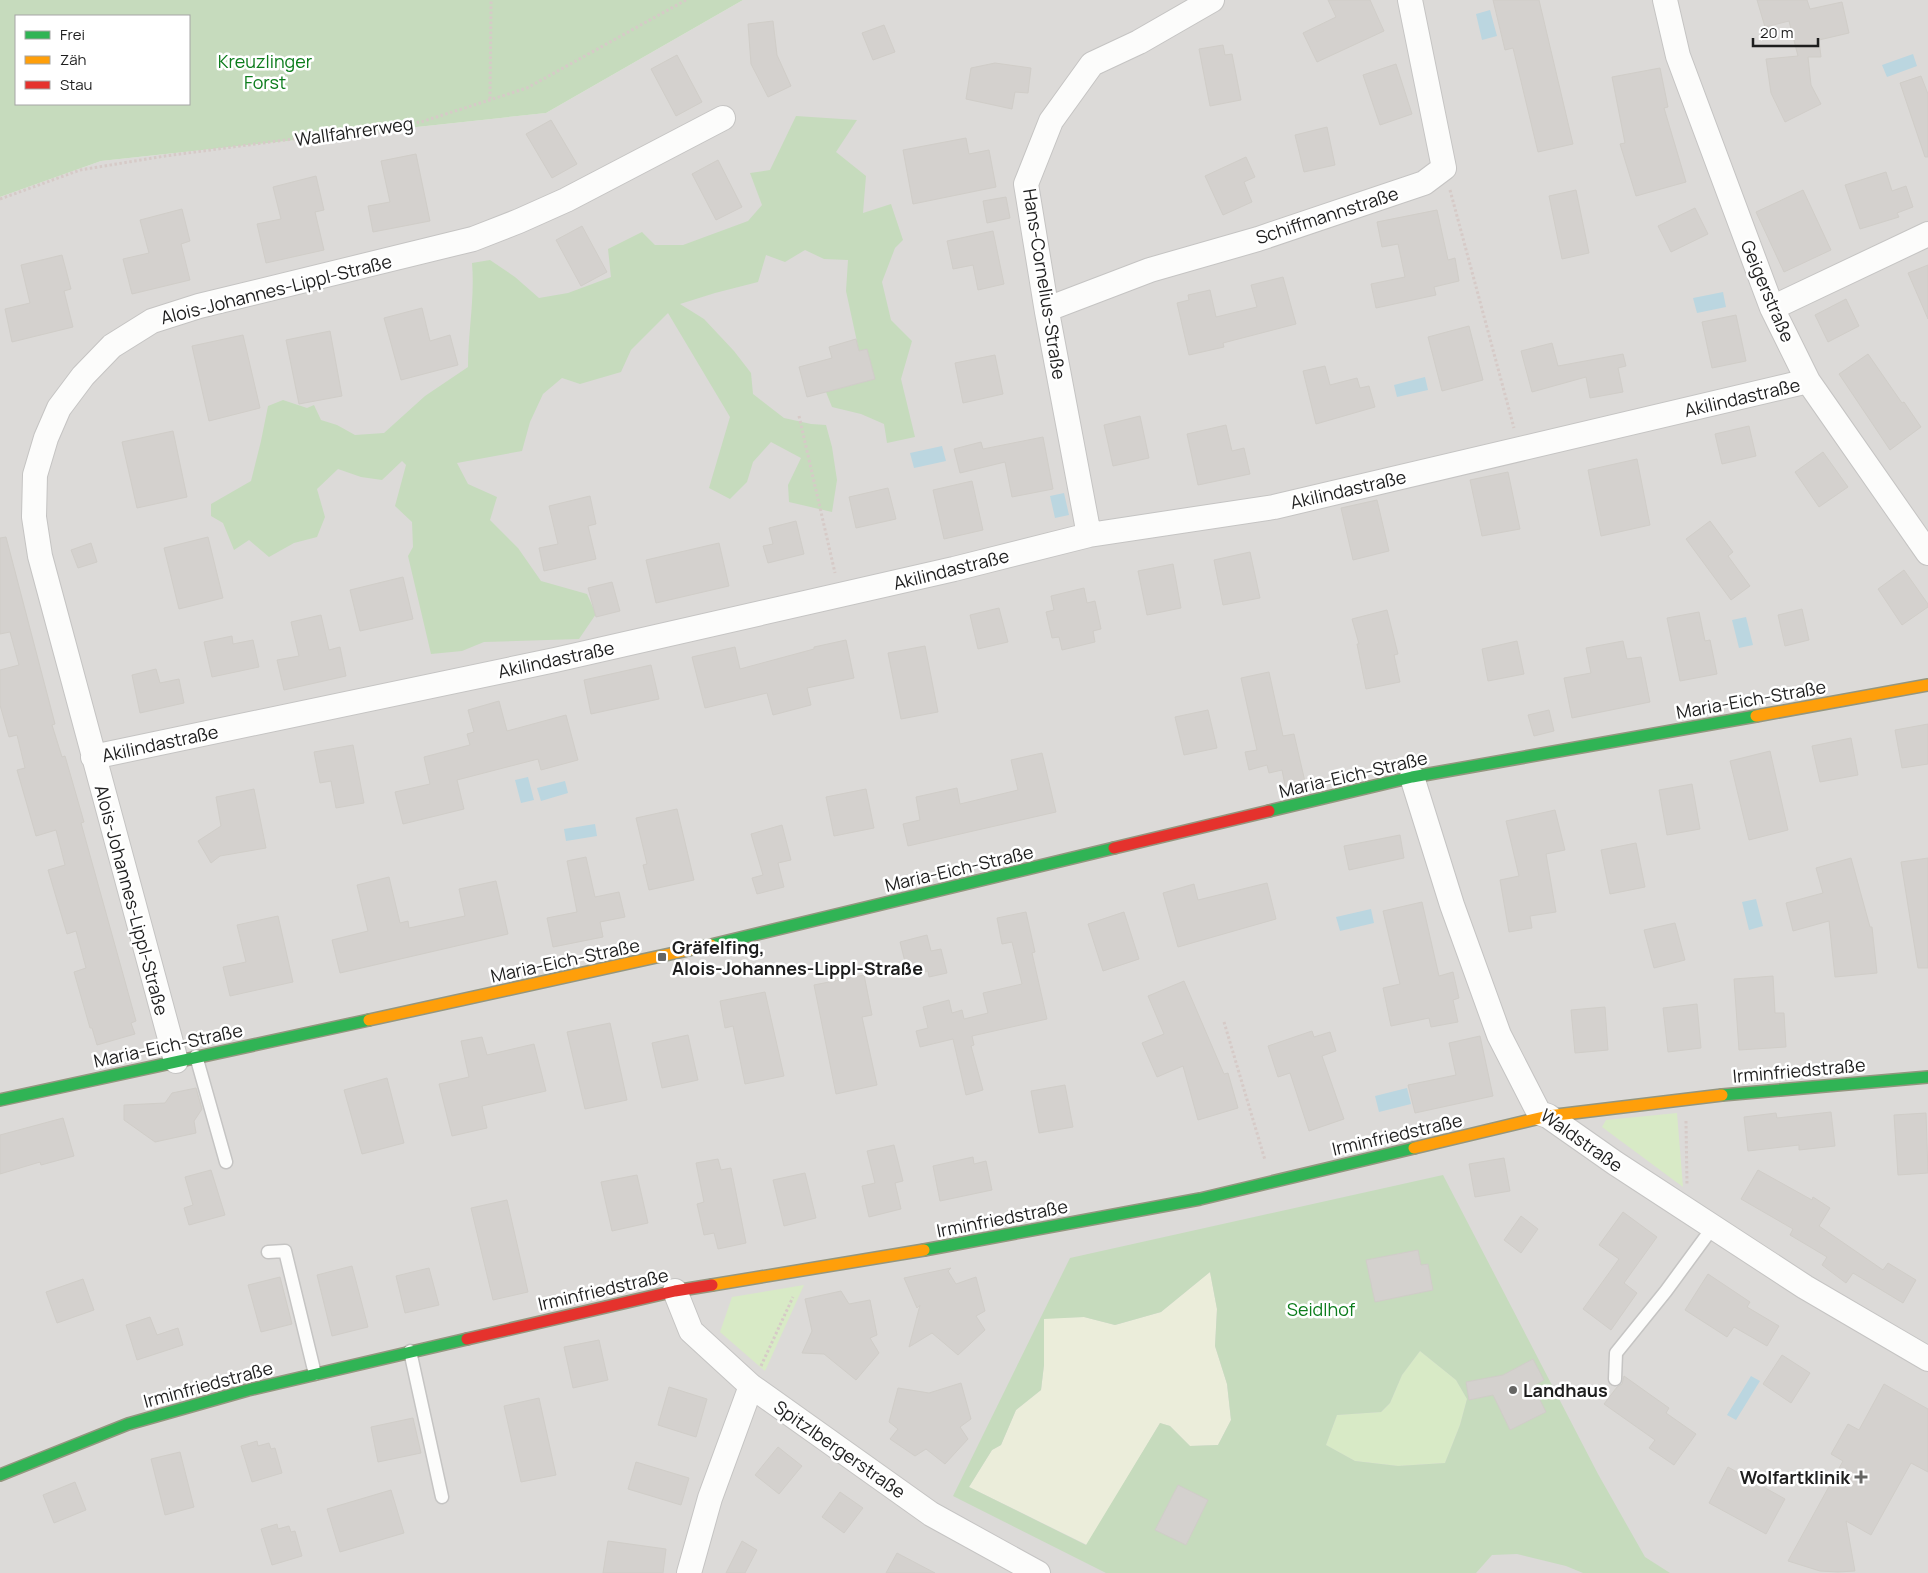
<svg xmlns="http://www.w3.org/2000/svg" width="1928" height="1573" font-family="Manrope,sans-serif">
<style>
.residential{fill:#dcdad8}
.farmland{fill:#ebedda}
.grass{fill:#d8eac6}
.forest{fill:#c6dbbd;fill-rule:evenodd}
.water{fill:#bbd6e0}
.building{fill:#d4d1ce;stroke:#d0cdc8}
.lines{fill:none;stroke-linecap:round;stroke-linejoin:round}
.lane-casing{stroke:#c5c4c3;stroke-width:15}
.street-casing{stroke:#c5c4c3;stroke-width:26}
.fast-casing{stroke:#94967f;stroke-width:14}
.slow-casing{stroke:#94967f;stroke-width:14}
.jam-casing{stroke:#94967f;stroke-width:14}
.path{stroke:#d6cac7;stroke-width:3;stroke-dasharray:2.5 2.5;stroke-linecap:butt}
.lane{stroke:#fcfcfb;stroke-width:12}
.street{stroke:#fcfcfb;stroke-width:24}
.fast{stroke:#30b455;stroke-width:11}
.slow{stroke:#ff9f0a;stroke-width:11}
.jam{stroke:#e5322d;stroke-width:11}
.poi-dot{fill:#666664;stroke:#fff;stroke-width:2}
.labels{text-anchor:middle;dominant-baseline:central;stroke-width:5;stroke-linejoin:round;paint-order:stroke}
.park-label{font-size:18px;fill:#0c7c1c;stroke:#fff}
.street-label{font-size:18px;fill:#1e1e1e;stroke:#fff}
.poi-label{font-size:18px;font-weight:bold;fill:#1e1e1e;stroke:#fff;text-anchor:start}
</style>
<rect width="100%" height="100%" fill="#edebe7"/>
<!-- residential -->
<path class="residential" d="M743,0H1928V1573H0V197L101,161L546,113Z"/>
<!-- farmland -->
<path class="farmland" d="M1210,1272L1217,1309L1215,1346L1227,1384L1231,1420L1218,1445L1190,1446L1170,1426L1160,1423L1087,1545L969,1487L992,1450L1001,1445L1016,1410L1041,1390L1044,1365V1318L1084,1317L1115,1325L1161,1312Z"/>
<!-- grass -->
<path class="grass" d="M1677,1113L1683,1187L1602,1127L1606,1120Z
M804,1285L765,1371L720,1332L732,1297Z
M1420,1351L1456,1380L1467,1399L1460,1425L1445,1463L1398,1466L1355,1461L1326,1445L1337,1415L1381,1412L1390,1403L1402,1375Z"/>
<!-- forest -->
<path class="forest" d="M0,0H743L546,113L101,161L0,197ZM189,16V104H16V16Z
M796,116L857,120L836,152L866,176L863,213L891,204L903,240L895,248L882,282L891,320L912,341L901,379L915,437L887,443L884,424L861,414L832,407L826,392L875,379L867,349L859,351L846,291L848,260L824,259L805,250L785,262L766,255L758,282L715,293L680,304L704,319L734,351L751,373L753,394L784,418L811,424L826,425L832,447L837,480L832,512L789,502L788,485L801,458L771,442L753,462L747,482L730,499L709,488L730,417L668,313L631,350L621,372L580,384L562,378L543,394L530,422L522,451L457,463L468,484L497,497L490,520L518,548L541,581L587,594L596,614L579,639L484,642L462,651L431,654L408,556L413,547L412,522L395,506L406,465L402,461L382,480L361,477L338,469L317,489L325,517L317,537L294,543L269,557L249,540L234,550L223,523L211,516V504L251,481L261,441L268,406L283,400L307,408L314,405L321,420L337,425L355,435L384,433L425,396L468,367C468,332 475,298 472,263L490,260L515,277L539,298L568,293L611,277L608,249L642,232L655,245H683L748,221L762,205L750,173L770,170Z
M1443,1175L1598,1474L1645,1557L1670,1573H1583L1566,1566L1517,1554L1492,1555L1476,1573H1106L953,1496L1070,1258ZM1210,1272L1217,1309L1215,1346L1227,1384L1231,1420L1218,1445L1190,1446L1170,1426L1160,1423L1086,1545L969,1487L992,1450L1001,1445L1016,1410L1041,1390L1044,1365V1319L1084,1317L1115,1325L1161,1312ZM1420,1351L1456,1380L1467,1399L1460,1425L1445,1463L1398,1466L1355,1461L1326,1445L1337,1415L1381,1412L1390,1403L1402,1375Z"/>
<!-- water -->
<path class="water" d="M1490,10L1497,36L1482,40L1476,14Z
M1913,54L1917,66L1887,77L1882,65Z
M1723,292L1726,307L1697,313L1693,298Z
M1425,377L1428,390L1397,397L1394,385Z
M942,446L946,461L914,468L910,453Z
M1064,493L1069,515L1055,518L1050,496Z
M1746,617L1753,645L1739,648L1732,620Z
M528,777L534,800L521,803L515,780Z
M565,781L568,793L541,801L537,788Z
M595,824L597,836L566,841L564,829Z
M1756,899L1763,926L1749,930L1742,902Z
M1371,909L1374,923L1340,931L1336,917Z
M1407,1088L1411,1104L1379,1112L1375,1096Z
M1751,1376L1760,1381L1736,1420L1727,1415Z"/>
<!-- building -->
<path class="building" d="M1328,0H1370L1384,31L1317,62L1303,33L1336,17Z
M1493,0H1539L1573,144L1538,152L1513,48L1505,50Z
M1757,0H1807L1810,9L1842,2L1849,33L1819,40L1821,57H1808L1811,85L1821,104L1785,122L1771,93L1766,59L1798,56L1789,21L1765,27Z
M773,21L777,55L791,86L768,97L751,64L748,24Z
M884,25L895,52L873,60L862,33Z
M1223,45L1225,55L1232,54L1241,100L1210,106L1199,49Z
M677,55L702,102L676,116L651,69Z
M995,63L1031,68L1028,93L1015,92L1012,109L966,99L971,68Z
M1396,64L1412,114L1380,125L1363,75Z
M1660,68L1668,107L1664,108L1686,182L1636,196L1620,144L1625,143L1612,77Z
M1921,76L1928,94V157H1925L1900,83Z
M551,120L577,164L552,178L526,134Z
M1327,127L1335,165L1304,172L1295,135Z
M966,138L969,154L989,150L996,187L913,204L903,150Z
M416,154L430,221L373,232L368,206L390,202L381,161Z
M1246,157L1255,177L1244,182L1252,202L1223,215L1205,176Z
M718,160L742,207L716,220L692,174Z
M1886,172L1892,191L1906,186L1913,207L1897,213L1899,217L1860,229L1845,185Z
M316,176L324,210L315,212L324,250L266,263L257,224L281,219L273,187Z
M1576,190L1589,253L1562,259L1549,196Z
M1803,190L1831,250L1784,272L1756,212Z
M1006,197L1010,218L987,223L983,201Z
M1695,208L1708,234L1671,252L1658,226Z
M182,209L190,241L181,244L190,280L132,294L123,259L149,253L140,220Z
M1437,210L1448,260L1455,258L1459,281L1434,287L1436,295L1376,308L1371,284L1405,277L1398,244L1382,247L1377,222Z
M582,226L607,272L581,286L556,240Z
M993,231L1004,284L978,290L973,265L953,269L947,241Z
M62,255L71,289L64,291L73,327L12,342L5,309L30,303L21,265Z
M1928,265V319L1908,273Z
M1283,277L1296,324L1223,343L1224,347L1189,355L1177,303L1189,300L1188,295L1210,290L1216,317L1257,307L1251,285Z
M1846,299L1859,326L1828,342L1815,315Z
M422,308L430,341L450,335L458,365L401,380L384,318Z
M1736,315L1746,361L1712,368L1702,322Z
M1469,326L1483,380L1442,391L1428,337Z
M330,331L342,396L299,404L286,340Z
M243,335L260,408L209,421L192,346Z
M856,339L859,351L867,349L875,379L807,397L799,367L832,358L829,347Z
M1552,343L1558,366L1623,354L1626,366L1618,368L1623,392L1590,398L1586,377L1532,392L1521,351Z
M1868,354L1902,403L1904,402L1921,427L1890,450L1839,374Z
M995,355L1003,394L963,403L955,363Z
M1325,366L1330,385L1357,378L1360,388L1369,386L1375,407L1316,424L1303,371Z
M1140,416L1149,458L1113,466L1104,425Z
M1226,425L1232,451L1244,448L1250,474L1198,485L1187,434Z
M1749,426L1756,456L1722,464L1715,434Z
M173,431L187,497L137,508L122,442Z
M1043,437L1053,489L1012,497L1005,462L960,473L954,449L981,442L983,449Z
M1823,452L1848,487L1819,507L1795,472Z
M1637,459L1650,525L1601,536L1588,470Z
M1508,472L1520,529L1482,536L1470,480Z
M972,481L983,530L944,539L933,490Z
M888,488L896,519L856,528L849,497Z
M590,496L596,524L588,526L596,559L544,571L539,548L558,544L549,506Z
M1377,500L1389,551L1353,560L1341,508Z
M796,521L804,554L768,563L763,546L773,544L769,528Z
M1710,521L1733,552L1728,556L1750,586L1731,600L1686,539Z
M6,537L55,724L52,725L62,757L65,756L84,822L81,823L136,1021L131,1023L135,1034L97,1045L92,1028H90L74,972L86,968L76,931L67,934L48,870L65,865L56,830L36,836L17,770L25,768L17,735L9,737L0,705V670L19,665L10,632L0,634V538Z
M208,537L223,598L179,609L164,548Z
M91,543L97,562L78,568L71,550Z
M719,543L729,586L656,603L646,560Z
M1250,552L1260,598L1223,605L1214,560Z
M1173,564L1181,608L1147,615L1138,571Z
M1904,570L1928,604V607L1902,625L1878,589Z
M403,577L413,619L360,631L350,590Z
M612,582L620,611L596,617L588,588Z
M1084,588L1087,603L1095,601L1101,629L1093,631L1095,642L1062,650L1059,637L1052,638L1046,612L1054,610L1051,596Z
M999,608L1008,642L978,649L970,615Z
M1802,609L1809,640L1785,646L1778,615Z
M1387,610L1398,654L1394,655L1400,682L1366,689L1357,644H1359L1352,619Z
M1699,612L1705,641L1710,640L1717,674L1680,681L1667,618Z
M321,615L329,650L340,647L346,676L284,690L277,660L299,656L291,622Z
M232,636L233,644L253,640L259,667L212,677L204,642Z
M846,640L854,678L807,688L811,705L773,715L767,693L705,708L692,657L735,647L740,669L814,649V647Z
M1517,641L1524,674L1488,681L1482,649Z
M1623,641L1627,659L1641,657L1650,702L1572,718L1564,678L1591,673L1586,648Z
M925,646L938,712L901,719L888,653Z
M651,665L659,699L591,714L584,680Z
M156,669L160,683L179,679L184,703L140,713L132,675Z
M1269,672L1283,736L1294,734L1306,786L1286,790L1282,770L1269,773L1267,765L1249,770L1245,752L1257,750L1241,678Z
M499,701L507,731L566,715L578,760L541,770L538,759L457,780L464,809L403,824L395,792L430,784L424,757L470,745L467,734L474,732L468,710Z
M1208,710L1217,748L1184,755L1175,717Z
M1549,710L1554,731L1534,736L1528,715Z
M1928,724V764L1902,768L1895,730Z
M1851,738L1858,775L1820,782L1812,746Z
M353,745L364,803L336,808L331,781L320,783L314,752Z
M1770,751L1788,830L1749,840L1730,761Z
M1042,753L1056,812L908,846L903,824L920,820L916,797L957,788L960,804L1018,790L1011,760Z
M1692,784L1700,829L1667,835L1659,790Z
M254,789L266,848L220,856L211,863L198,841L221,826L216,797Z
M866,789L874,828L834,836L826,797Z
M677,809L694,880L649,890L643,865L647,864L636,818Z
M1555,810L1565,850L1546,854L1556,912L1530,916L1532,928L1509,932L1500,880L1519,876L1506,821Z
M782,825L791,860L778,863L784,887L757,894L752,878L763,875L751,834Z
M1400,835L1404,858L1349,870L1344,846Z
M1636,843L1645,887L1610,894L1601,850Z
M586,857L595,897L619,892L625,917L600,922L603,937L553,947L547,918L577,912L567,861Z
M1851,858L1870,927H1872L1877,973L1835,977L1829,921L1793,931L1786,903L1823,893L1816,868Z
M1928,858V968H1918L1901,862Z
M389,877L400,923L408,921L409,928L465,916L459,889L496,881L508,934L340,973L332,940L368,931L357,885Z
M1267,883L1276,919L1178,947L1163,893L1194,884L1198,900Z
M1422,902L1439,976L1453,972L1459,998L1453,1000L1458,1022L1431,1027L1429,1018L1391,1026L1383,988L1400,984L1383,911Z
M1026,912L1035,952L1032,953L1047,1019L972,1036L974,1045L971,1046L983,1090L966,1095L953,1039L920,1047L916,1031L928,1028L923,1007L949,1000L952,1013L962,1010L964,1019L988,1013L983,993L1022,984L1012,942L1002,944L997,918Z
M1124,912L1139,959L1103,971L1088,924Z
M278,916L293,982L230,996L223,967L246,962L237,925Z
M1675,923L1685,960L1654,968L1644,930Z
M927,935L931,951L941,949L947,973L929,977L928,971L924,972L923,966L907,970L900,942Z
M864,975L872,1015L862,1017L877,1085L836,1094L814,985Z
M1773,976L1775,1013H1784L1786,1047L1739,1050L1734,979Z
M1184,981L1224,1074L1228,1073L1238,1108L1198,1120L1183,1066L1157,1077L1142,1043L1164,1034L1148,996Z
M765,992L784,1076L745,1084L733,1026L725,1028L720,1001Z
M1697,1004L1701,1048L1668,1052L1663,1008Z
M1605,1007L1608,1050L1575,1053L1571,1010Z
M610,1023L627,1100L585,1109L567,1032Z
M1312,1031L1314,1037L1330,1032L1336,1051L1322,1056L1344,1119L1309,1131L1290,1073L1278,1077L1268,1046Z
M688,1035L698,1080L662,1088L652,1043Z
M1480,1036L1493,1096L1415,1113L1408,1085L1456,1075L1449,1043Z
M482,1037L487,1055L534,1044L546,1091L482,1106L487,1128L452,1136L439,1084L469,1077L461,1041Z
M387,1078L404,1143L362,1154L344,1090Z
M1065,1085L1073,1127L1039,1133L1031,1091Z
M196,1088L202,1109L194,1121L196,1133L155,1142L124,1120V1105L165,1103L172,1093Z
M1831,1112L1835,1146L1799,1150V1145L1748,1151L1744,1117L1776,1113L1777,1118Z
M1926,1113L1928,1173L1898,1175L1894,1115Z
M63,1118L74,1156L41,1165L40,1162L0,1174V1135Z
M894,1145L903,1181L895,1183L901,1209L869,1217L862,1186L875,1183L867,1151Z
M973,1157L974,1164L986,1161L992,1190L940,1201L933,1166Z
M1504,1158L1510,1191L1475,1197L1469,1164Z
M718,1159L721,1170L731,1168L746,1243L718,1249L714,1233L704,1235L697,1204L704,1202L696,1163Z
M211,1170L225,1215L189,1225L184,1208L193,1205L185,1177Z
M1758,1170L1812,1200L1813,1197L1830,1208L1819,1226L1883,1270L1888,1263L1916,1280L1903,1303L1853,1273L1846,1283L1822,1265L1827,1257L1790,1235L1793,1229L1741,1199Z
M805,1173L816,1218L784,1226L773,1180Z
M637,1175L648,1223L612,1231L601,1182Z
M507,1200L528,1292L493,1300L471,1208Z
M1623,1212L1657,1237L1624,1283L1637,1293L1611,1330L1583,1309L1619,1259L1599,1245Z
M1521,1216L1538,1229L1521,1253L1504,1240Z
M1418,1250L1421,1265L1428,1264L1433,1290L1375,1302L1366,1260Z
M352,1266L368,1327L332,1336L317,1275Z
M429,1268L439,1305L405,1313L396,1276Z
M951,1268L948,1271L956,1284L976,1277L985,1311L976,1316L985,1330L958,1355L932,1333L909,1347L920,1305L917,1308L904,1278Z
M1708,1274L1750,1302L1747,1307L1779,1326L1767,1346L1734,1327L1727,1337L1685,1310Z
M280,1277L292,1324L261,1332L248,1285Z
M83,1279L94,1310L57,1323L46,1292Z
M841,1291L849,1304L870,1300L877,1335L870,1338L879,1353L856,1380L824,1354L802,1353L812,1331L805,1299Z
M150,1317L157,1335L178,1328L183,1345L137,1360L126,1325Z
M599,1340L608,1380L573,1388L564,1347Z
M1782,1355L1810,1373L1791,1403L1763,1384Z
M1533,1359L1544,1380L1533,1386L1546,1412L1510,1430L1493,1395L1469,1400L1466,1382L1503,1375Z
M1624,1376L1669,1408L1666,1413L1696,1434L1674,1465L1649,1448L1655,1440L1604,1404L1617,1387L1622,1384Z
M961,1383L971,1419L960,1427L968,1439L945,1464L926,1449L915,1456L890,1439L898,1429L889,1422L898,1388L929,1393Z
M1884,1384L1928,1409V1472L1911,1463L1871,1535L1846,1521L1855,1571L1838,1572L1820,1571L1788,1561L1843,1461L1831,1454L1848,1424L1859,1430Z
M669,1387L707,1399L696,1437L658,1425Z
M539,1398L556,1475L521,1482L504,1406Z
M413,1418L421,1453L378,1462L371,1427Z
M257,1441L258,1446L269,1443L271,1449L275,1448L282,1473L252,1482L241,1446Z
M778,1447L802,1466L779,1494L755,1475Z
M180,1452L194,1507L165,1515L151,1459Z
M636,1462L689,1478L681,1505L628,1489Z
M1728,1467L1785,1499L1766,1534L1709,1503Z
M75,1482L86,1510L54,1523L43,1495Z
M1178,1485L1208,1500L1186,1545L1155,1530Z
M391,1490L404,1533L340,1552L327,1509Z
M840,1492L863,1508L844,1533L822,1517Z
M277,1524L278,1529L289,1526L291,1532L295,1531L302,1556L272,1565L261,1529Z
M608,1541L666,1549L663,1573H603Z
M742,1541L757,1550L745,1573H726Z
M897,1553L935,1573H886Z"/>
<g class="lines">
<defs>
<path id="lane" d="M196,1056L226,1162
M268,1252L285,1251L315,1374
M410,1351L442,1497
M1615,1379L1616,1353L1666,1291L1713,1227"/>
<path id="street" d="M1665,0L1678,56L1772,308L1808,381L1928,553
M1772,308L1928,234
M1047,312L1053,307L1150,270L1258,239L1424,183L1444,168L1410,0
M1089,535L1047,312L1026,184L1051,121L1092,64L1139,42L1212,0
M93,757L555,660L954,569L1089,535L1274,507L1808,381
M1412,777L1452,905L1499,1035L1539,1113L1548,1116L1615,1163L1805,1287L1928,1359
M176,1061L40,556L34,517L35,475L46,438L59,408L83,376L112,346L152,321L199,306L473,239L519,221L566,200L723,118
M675,1291L691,1331L751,1386L931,1514L1038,1573
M689,1573L710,1498L751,1386"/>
<path id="fast" d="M1269,811L1412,777L1756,716
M711,945L1114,848
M1722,1095L1928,1077
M0,1100L369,1020
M924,1250L1200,1199L1414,1148
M0,1475L128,1424L248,1390L467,1339"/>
<path id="slow" d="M1756,716L1928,685
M369,1020L711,945
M1414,1148L1548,1116L1722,1095
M712,1285L924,1250"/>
<path id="jam" d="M1114,848L1269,811
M467,1339L675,1291L712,1285"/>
</defs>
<!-- lane casing -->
<use href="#lane" class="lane-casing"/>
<!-- street casing -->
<use href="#street" class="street-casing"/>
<!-- fast casing -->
<use href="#fast" class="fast-casing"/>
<!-- slow casing -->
<use href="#slow" class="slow-casing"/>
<!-- jam casing -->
<use href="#jam" class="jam-casing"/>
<!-- path -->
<path class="path" d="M490,99L491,0
M1450,190L1514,428
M0,199L80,170L165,156L421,122L527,88L686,0
M799,416L835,573
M1224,1022L1265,1160
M1686,1121L1687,1185
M761,1366L793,1297"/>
<!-- lane -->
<use href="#lane" class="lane"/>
<!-- street -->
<use href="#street" class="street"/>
<!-- fast -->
<use href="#fast" class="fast"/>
<!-- slow -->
<use href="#slow" class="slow"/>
<!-- jam -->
<use href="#jam" class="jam"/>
</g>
<!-- markers -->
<g class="poi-dot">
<rect x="657" y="952" width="10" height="10" rx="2.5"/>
<circle cx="1513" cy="1390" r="5"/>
<path d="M1858.5 1469.5h5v5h5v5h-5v5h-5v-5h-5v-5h5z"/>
</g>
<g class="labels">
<!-- park labels -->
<g class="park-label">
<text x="265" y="61">Kreuzlinger<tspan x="265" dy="21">Forst</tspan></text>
<text x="1321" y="1309">Seidlhof</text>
</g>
<!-- street labels -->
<g class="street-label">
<text transform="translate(354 131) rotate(-8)">Wallfahrerweg</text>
<text transform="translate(1327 215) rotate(-18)">Schiffmannstraße</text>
<text transform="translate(1045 284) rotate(81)">Hans-Cornelius-Straße</text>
<text transform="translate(276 289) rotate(-14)">Alois-Johannes-Lippl-Straße</text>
<text transform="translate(1768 291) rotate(67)">Geigerstraße</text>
<text transform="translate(1742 397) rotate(-13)">Akilindastraße</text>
<text transform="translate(1348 489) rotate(-13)">Akilindastraße</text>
<text transform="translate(951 569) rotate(-14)">Akilindastraße</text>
<text transform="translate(556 659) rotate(-12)">Akilindastraße</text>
<text transform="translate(1751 699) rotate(-10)">Maria-Eich-Straße</text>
<text transform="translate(160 743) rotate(-12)">Akilindastraße</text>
<text transform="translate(1353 774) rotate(-13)">Maria-Eich-Straße</text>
<text transform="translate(959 868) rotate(-13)">Maria-Eich-Straße</text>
<text transform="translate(132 900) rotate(75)">Alois-Johannes-Lippl-Straße</text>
<text transform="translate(565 960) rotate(-12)">Maria-Eich-Straße</text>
<text transform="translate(168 1045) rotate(-12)">Maria-Eich-Straße</text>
<text transform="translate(1799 1070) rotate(-5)">Irminfriedstraße</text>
<text transform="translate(1397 1134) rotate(-13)">Irminfriedstraße</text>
<text transform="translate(1582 1140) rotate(35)">Waldstraße</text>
<text transform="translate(1002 1218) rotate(-11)">Irminfriedstraße</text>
<text transform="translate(603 1289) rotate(-13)">Irminfriedstraße</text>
<text transform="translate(208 1384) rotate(-15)">Irminfriedstraße</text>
<text transform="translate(840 1449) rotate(35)">Spitzlbergerstraße</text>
</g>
<!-- poi labels -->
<g class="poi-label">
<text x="672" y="947">Gräfelfing,<tspan x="672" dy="21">Alois-Johannes-Lippl-Straße</tspan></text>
<text x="1523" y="1390">Landhaus</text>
<text x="1850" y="1477" text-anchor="end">Wolfartklinik</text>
</g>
</g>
<!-- legend -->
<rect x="15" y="15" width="175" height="90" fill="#ffffff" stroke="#a5a5a5"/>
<rect x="25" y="31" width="25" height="8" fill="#30b455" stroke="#a5a5a5"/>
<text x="60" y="40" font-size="15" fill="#1e1e1e">Frei</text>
<rect x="25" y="56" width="25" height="8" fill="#ff9f0a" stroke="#a5a5a5"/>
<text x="60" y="65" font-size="15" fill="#1e1e1e">Zäh</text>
<rect x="25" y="81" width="25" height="8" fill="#e5322d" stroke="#a5a5a5"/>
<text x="60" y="90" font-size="15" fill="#1e1e1e">Stau</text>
<!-- scale -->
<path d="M1753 38v8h65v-8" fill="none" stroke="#1e1e1e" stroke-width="2.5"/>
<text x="1760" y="38" font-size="15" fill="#1e1e1e" stroke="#ffffff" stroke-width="4" paint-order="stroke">20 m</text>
</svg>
